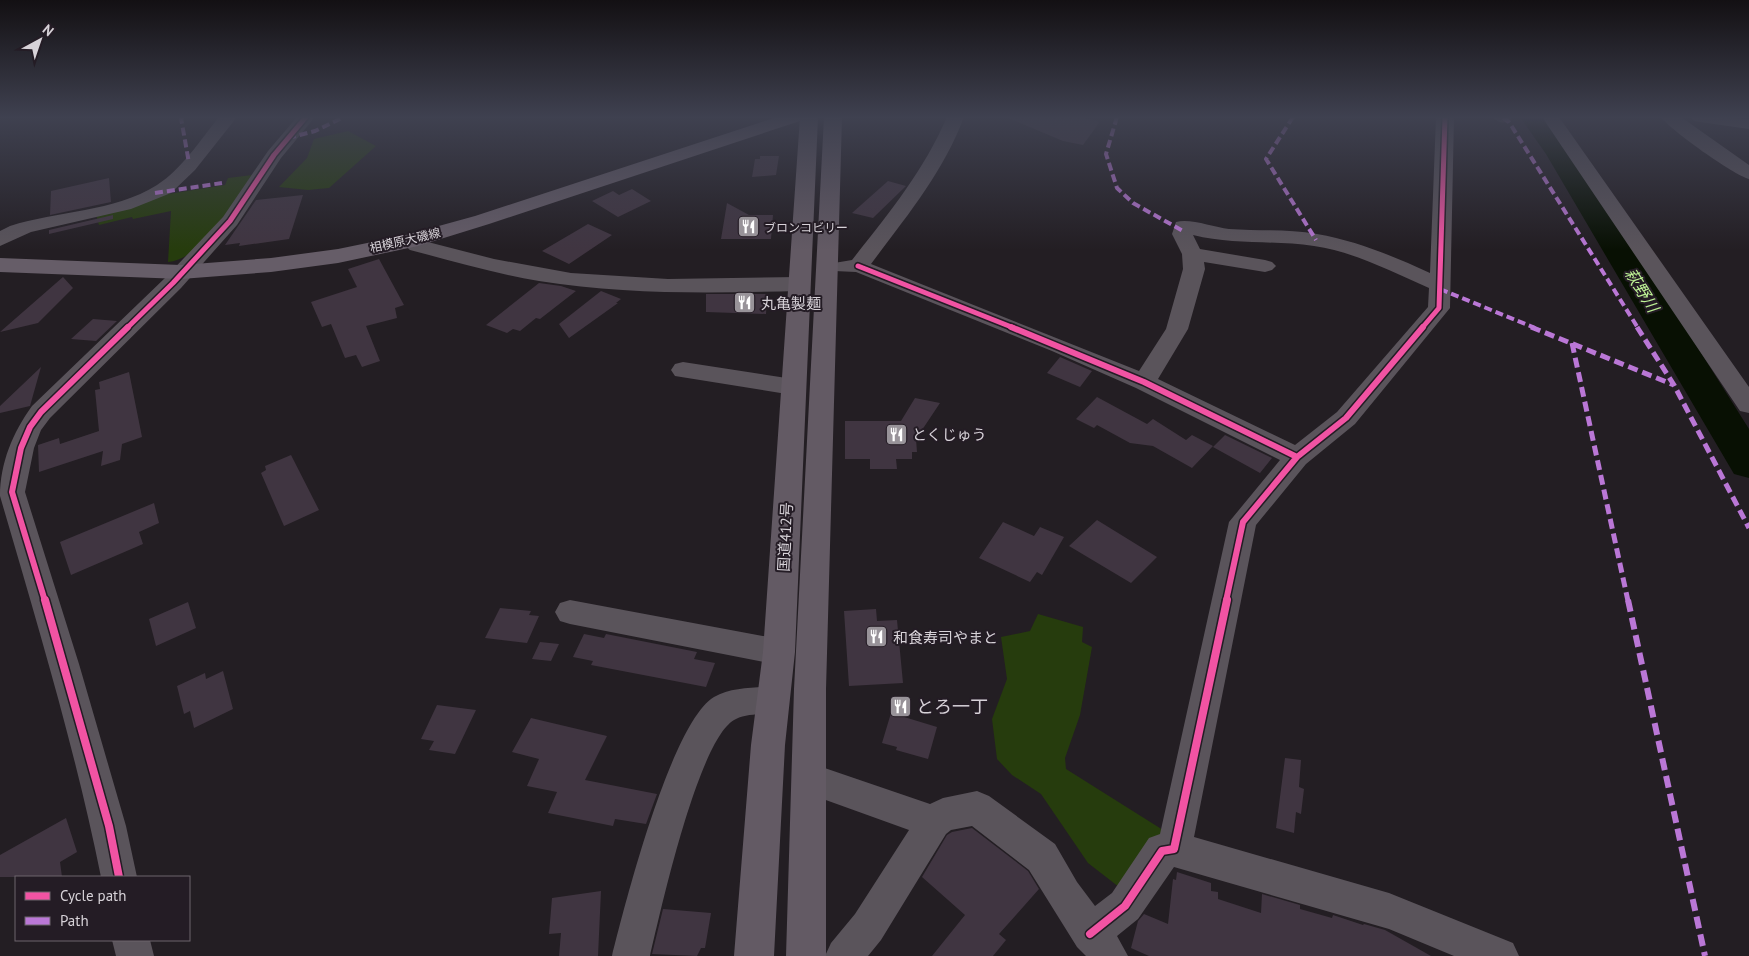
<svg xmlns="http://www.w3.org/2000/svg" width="1749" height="956" font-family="'PT Sans','Noto Sans JP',sans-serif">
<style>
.green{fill:#263c0d}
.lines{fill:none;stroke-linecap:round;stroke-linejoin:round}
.river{fill:#081003;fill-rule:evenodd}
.building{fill:#403541}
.minor{fill:#5a545b;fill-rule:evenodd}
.major{fill:#665d68;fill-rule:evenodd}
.highway{fill:#635a64;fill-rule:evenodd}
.quiet-far2{stroke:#ba77d6;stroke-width:4;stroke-dasharray:8 4;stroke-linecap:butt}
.quiet-far1{stroke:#ba77d6;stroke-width:5;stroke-dasharray:10 5;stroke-linecap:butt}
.quiet{stroke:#ba77d6;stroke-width:6;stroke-dasharray:12 6;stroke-linecap:butt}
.cycleway-far2-casing{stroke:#241c25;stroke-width:8}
.cycleway-far1-casing{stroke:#241c25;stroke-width:9}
.cycleway-casing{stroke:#241c25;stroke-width:11}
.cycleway-far2{stroke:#f153a3;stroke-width:5}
.cycleway-far1{stroke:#f153a3;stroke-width:6}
.cycleway{stroke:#f153a3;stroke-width:8}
.labels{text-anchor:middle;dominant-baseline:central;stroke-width:4;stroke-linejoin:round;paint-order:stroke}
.far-poi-label{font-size:12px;fill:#d7d2d8;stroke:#241c25;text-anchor:start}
.far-street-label{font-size:12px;fill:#d7d2d8;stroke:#241c25}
.poi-label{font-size:15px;fill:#d7d2d8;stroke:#241c25;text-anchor:start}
.street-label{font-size:15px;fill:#d7d2d8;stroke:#241c25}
.water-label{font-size:16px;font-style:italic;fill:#bef395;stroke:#241c25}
.near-poi-label{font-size:18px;fill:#d7d2d8;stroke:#241c25;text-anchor:start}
</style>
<rect width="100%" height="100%" fill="#231e23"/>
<!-- green -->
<path class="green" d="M348,131L376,146L329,188L308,190L279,187L307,158L314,139Z
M252,175C234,201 201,260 168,262L171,211L133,219L132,217L99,225L96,215L150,197L225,185L228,178Z
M1038,614L1083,627L1082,642L1092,647L1080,715L1065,758L1066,769L1163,830L1128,894L1088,863L1041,794L1012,775L997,759L992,719L1007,679L1001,637L1030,631Z"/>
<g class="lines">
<!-- river -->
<path class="river" d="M1520,117H1548L1575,153L1749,429V478L1734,474L1546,154Z"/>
</g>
<!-- building -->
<path class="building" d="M1006,117H1080L1098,121L1099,123L1083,145L1063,141Z
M760,156H779L776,175L752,177L755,159H760Z
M109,178L111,202L50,215L51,191Z
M888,181L906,186L873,218L852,213Z
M632,189L651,201L618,217L592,201L613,191L619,195Z
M303,195L289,239L239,246L240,243L225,245L256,200Z
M727,203L749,215H773L771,239H721Z
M113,215V219L49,234V230Z
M588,224L612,235L569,264L542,251Z
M379,259L404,305L395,308L397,318L366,326L380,361L362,367L356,355L345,358L331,324L322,327L311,302L357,287L348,269Z
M63,277L73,288L38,323L0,332Z
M539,283L561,286L576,291L540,319L536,318L520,331L513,329L507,333L486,325Z
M601,291L621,299L616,303H618L569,338L559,324Z
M706,294H767L766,314L706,312Z
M93,319L117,321L96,341L71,339Z
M1060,357L1092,371L1080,387L1047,373Z
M41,367L30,406L0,413V406Z
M129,372L142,437L122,444L120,460L101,466L103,451L39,472L38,445L59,438L60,444L99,431L95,390L100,389L99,382Z
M1097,397L1147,424L1153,419L1186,440L1192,435L1213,446L1192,468L1153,446L1130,443L1097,425L1094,428L1076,419Z
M915,398L940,403L916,439L917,452H912V459H896L897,469H870V459H845V421H901Z
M1225,435L1272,458L1260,473L1213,447Z
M291,455L319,510L284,526L261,473L266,470L265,466Z
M154,503L159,523L139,532L143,544L71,575L60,542Z
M1097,520L1157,557L1131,583L1069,546Z
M1003,522L1034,536L1040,527L1064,537L1042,575L1037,572L1030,582L979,558Z
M188,602L196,628L156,646L149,619Z
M500,608L531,611L529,615L539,616L527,643L485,638Z
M876,609L877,621L897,620L903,683L849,686L844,611Z
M584,634L604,638L606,634L697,652L694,659L715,663L706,687L591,665L593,661L573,657Z
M540,642L559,644L551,661L532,659Z
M223,671L233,709L194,728L190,711L184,714L177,686L205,673L206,679Z
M437,705L476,710L455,754L429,750L434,741L421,739Z
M891,713L937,727L928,759L896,750L897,747L882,743Z
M531,718L607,736L585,780L657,794L646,824L615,819L613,826L548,813L557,792L527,786L539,759L512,752Z
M1285,758L1301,760L1299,787L1304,789L1301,814L1296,812L1294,833L1276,828Z
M66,818L77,852L60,862L62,877H0V855Z
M972,828L1028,871L1039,889L999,934L1006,940L993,956H932L965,915L922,877L947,835L952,832Z
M1177,872L1211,883V891L1218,892V899L1261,913L1262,894L1300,905V909L1332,918L1333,915L1363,925L1364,924L1385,930L1431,956H1149L1131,948L1138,921L1144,914L1168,924L1173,879L1176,880Z
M601,891L598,956H559L561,933L549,934L552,898Z
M663,909L711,913L705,948H701L697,956L652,954Z"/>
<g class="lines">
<!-- minor -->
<path class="minor" d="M219,117H237L195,170L171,193L131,209L31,232L0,246V231L10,226C57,211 114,212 157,185C182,169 201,139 219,117Z
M297,117H315L281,158L237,225L181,288L50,418L41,430L34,448L25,492L79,664L126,826L137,877H101C75,748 37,623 0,496C0,463 13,432 32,406L165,278L223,217L268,151Z
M947,117H964C943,173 906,217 871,264L1139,371L1166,329L1183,269L1182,254L1172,234L1176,222C1190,218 1213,227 1229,229C1258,231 1288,229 1317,234C1357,241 1393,256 1430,273L1436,117H1454L1450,308L1355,424L1306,464L1256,525L1194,837L1389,893L1513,943L1519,956H1454L1389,929L1174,867L1138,919L1117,936L1128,956H1086L1077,947L1029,870L972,826L951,830L946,834L881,940L868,956H825L831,943L855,914L909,830L798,790L793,779L798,768L810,763L930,804L943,798L977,791L989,796L1055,844L1077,882L1095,906L1112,893L1149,838L1160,834L1229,522L1280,460L1136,388L1052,351L856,272L834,271L830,267L834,263L852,260C889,213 923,172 947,117ZM1193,235C1233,245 1274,240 1314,246C1355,252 1392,272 1429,288L1428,307L1337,412L1295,445L1158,379L1188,329L1205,269L1204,262L1265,272L1272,270L1276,266L1272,262L1265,260L1200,249Z
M1493,117H1511L1512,118L1509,122C1502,123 1498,123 1493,117Z
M1542,117H1559L1749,387V413L1740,411Z
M1661,117H1681L1749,165V179C1734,175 1670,130 1661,117Z
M1691,117L1749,119V129L1700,122L1694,121Z
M410,235L424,241L494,259L571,273L668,279L798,277L806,279L809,284L806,289L798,291C712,293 625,295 539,281C496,274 453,261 410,250L400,241L403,237Z
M683,362L793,379L801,381L805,387L801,393L793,395L675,376L671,370L675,364Z
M570,600L779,639L790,643L794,652L790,661L779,665L570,624L560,621L555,612L560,603Z
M773,686L784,690L789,700L784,710C769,716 750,712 736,719C699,735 660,914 650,956H612C625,904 671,723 714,697C731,687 754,688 773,686Z
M112,940H150L154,956H116Z"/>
<!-- major -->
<path class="major" d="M777,117H803L800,121L489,224L418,246L338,263L271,272L181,279L0,272V258L181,265L271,258L338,249L406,235L475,216Z"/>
<!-- highway -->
<path class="highway" d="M800,117H818L795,652L785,745L774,956H734L751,745L763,652Z
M824,117H842L826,689V956H786L794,689Z"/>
<!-- quiet-far2 -->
<path class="quiet-far2" d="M183,117L181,118L189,163
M1117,117L1106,154L1117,188L1133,203L1183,231
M1293,117L1266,159L1316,240
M1503,118L1509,122L1638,328
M288,138L315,131L344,117
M155,193L222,183
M1440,289L1535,328"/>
<!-- quiet-far1 -->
<path class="quiet-far1" d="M1531,327L1674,385
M1637,327L1674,385L1749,528
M1572,343L1628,601"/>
<!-- quiet -->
<path class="quiet" d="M1628,600L1705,956"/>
<defs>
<path id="cycleway-far2" d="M858,266L1014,328
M127,328L173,283L230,221L274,155L306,117
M1422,328L1439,308L1445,117"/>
<path id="cycleway-far1" d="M1011,327L1144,382L1297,457
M45,601L12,492L21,448L30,427L41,412L128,327
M1226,601L1243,522L1297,457L1346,418L1423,327"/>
<path id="cycleway" d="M45,600L109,826L119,877
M1090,934L1125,906L1162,851L1174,849L1227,600"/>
</defs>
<!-- cycleway-far2 casing -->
<use href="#cycleway-far2" class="cycleway-far2-casing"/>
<!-- cycleway-far1 casing -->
<use href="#cycleway-far1" class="cycleway-far1-casing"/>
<!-- cycleway casing -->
<use href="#cycleway" class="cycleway-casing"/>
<!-- cycleway-far2 -->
<use href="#cycleway-far2" class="cycleway-far2"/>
<!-- cycleway-far1 -->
<use href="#cycleway-far1" class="cycleway-far1"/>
<!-- cycleway -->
<use href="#cycleway" class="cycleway"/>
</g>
<!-- sky -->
<linearGradient id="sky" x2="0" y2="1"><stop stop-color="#131013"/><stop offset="0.47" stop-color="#3f4150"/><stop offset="1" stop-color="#3f4150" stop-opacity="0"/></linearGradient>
<rect width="1749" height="250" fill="url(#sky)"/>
<!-- icons -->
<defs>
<symbol id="restaurant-square" viewBox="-11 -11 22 22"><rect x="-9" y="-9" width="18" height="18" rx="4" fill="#989399" stroke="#241c25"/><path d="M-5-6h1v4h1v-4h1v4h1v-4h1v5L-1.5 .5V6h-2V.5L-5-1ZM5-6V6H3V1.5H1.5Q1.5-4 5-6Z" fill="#fff"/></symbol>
</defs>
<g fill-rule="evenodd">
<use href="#restaurant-square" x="736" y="214" width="25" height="25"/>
<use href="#restaurant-square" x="732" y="290" width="25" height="25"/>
<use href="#restaurant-square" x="884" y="422" width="25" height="25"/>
<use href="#restaurant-square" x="864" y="624" width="25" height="25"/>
<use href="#restaurant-square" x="888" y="694" width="25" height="25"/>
</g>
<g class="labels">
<!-- far-poi labels -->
<g class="far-poi-label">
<text x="764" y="227">ブロンコビリー</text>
</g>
<!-- far-street labels -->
<g class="far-street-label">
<text transform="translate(405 240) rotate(-13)">相模原大磯線</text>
</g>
<!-- poi labels -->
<g class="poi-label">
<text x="761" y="303">丸亀製麺</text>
<text x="912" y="434">とくじゅう</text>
<text x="893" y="637">和食寿司やまと</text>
</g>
<!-- street labels -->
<g class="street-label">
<text transform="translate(785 537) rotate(-87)">国道412号</text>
</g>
<!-- water labels -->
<g class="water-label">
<text transform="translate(1642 290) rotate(58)">萩野川</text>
</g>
<!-- near-poi labels -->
<g class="near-poi-label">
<text x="916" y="706">とろ一丁</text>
</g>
</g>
<!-- legend -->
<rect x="15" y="876" width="175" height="65" fill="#241c25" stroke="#6c656d"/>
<rect x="25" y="892" width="25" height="8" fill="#f153a3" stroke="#6c656d"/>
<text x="60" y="901" font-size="15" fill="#d7d2d8">Cycle path</text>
<rect x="25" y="917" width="25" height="8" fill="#ba77d6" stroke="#6c656d"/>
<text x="60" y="926" font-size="15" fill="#d7d2d8">Path</text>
<!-- north arrow -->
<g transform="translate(40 40) rotate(40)" stroke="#241c25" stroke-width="4" paint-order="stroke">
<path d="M0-4L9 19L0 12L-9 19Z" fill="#d7d2d8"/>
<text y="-8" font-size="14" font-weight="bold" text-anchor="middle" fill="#d7d2d8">N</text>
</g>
</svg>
